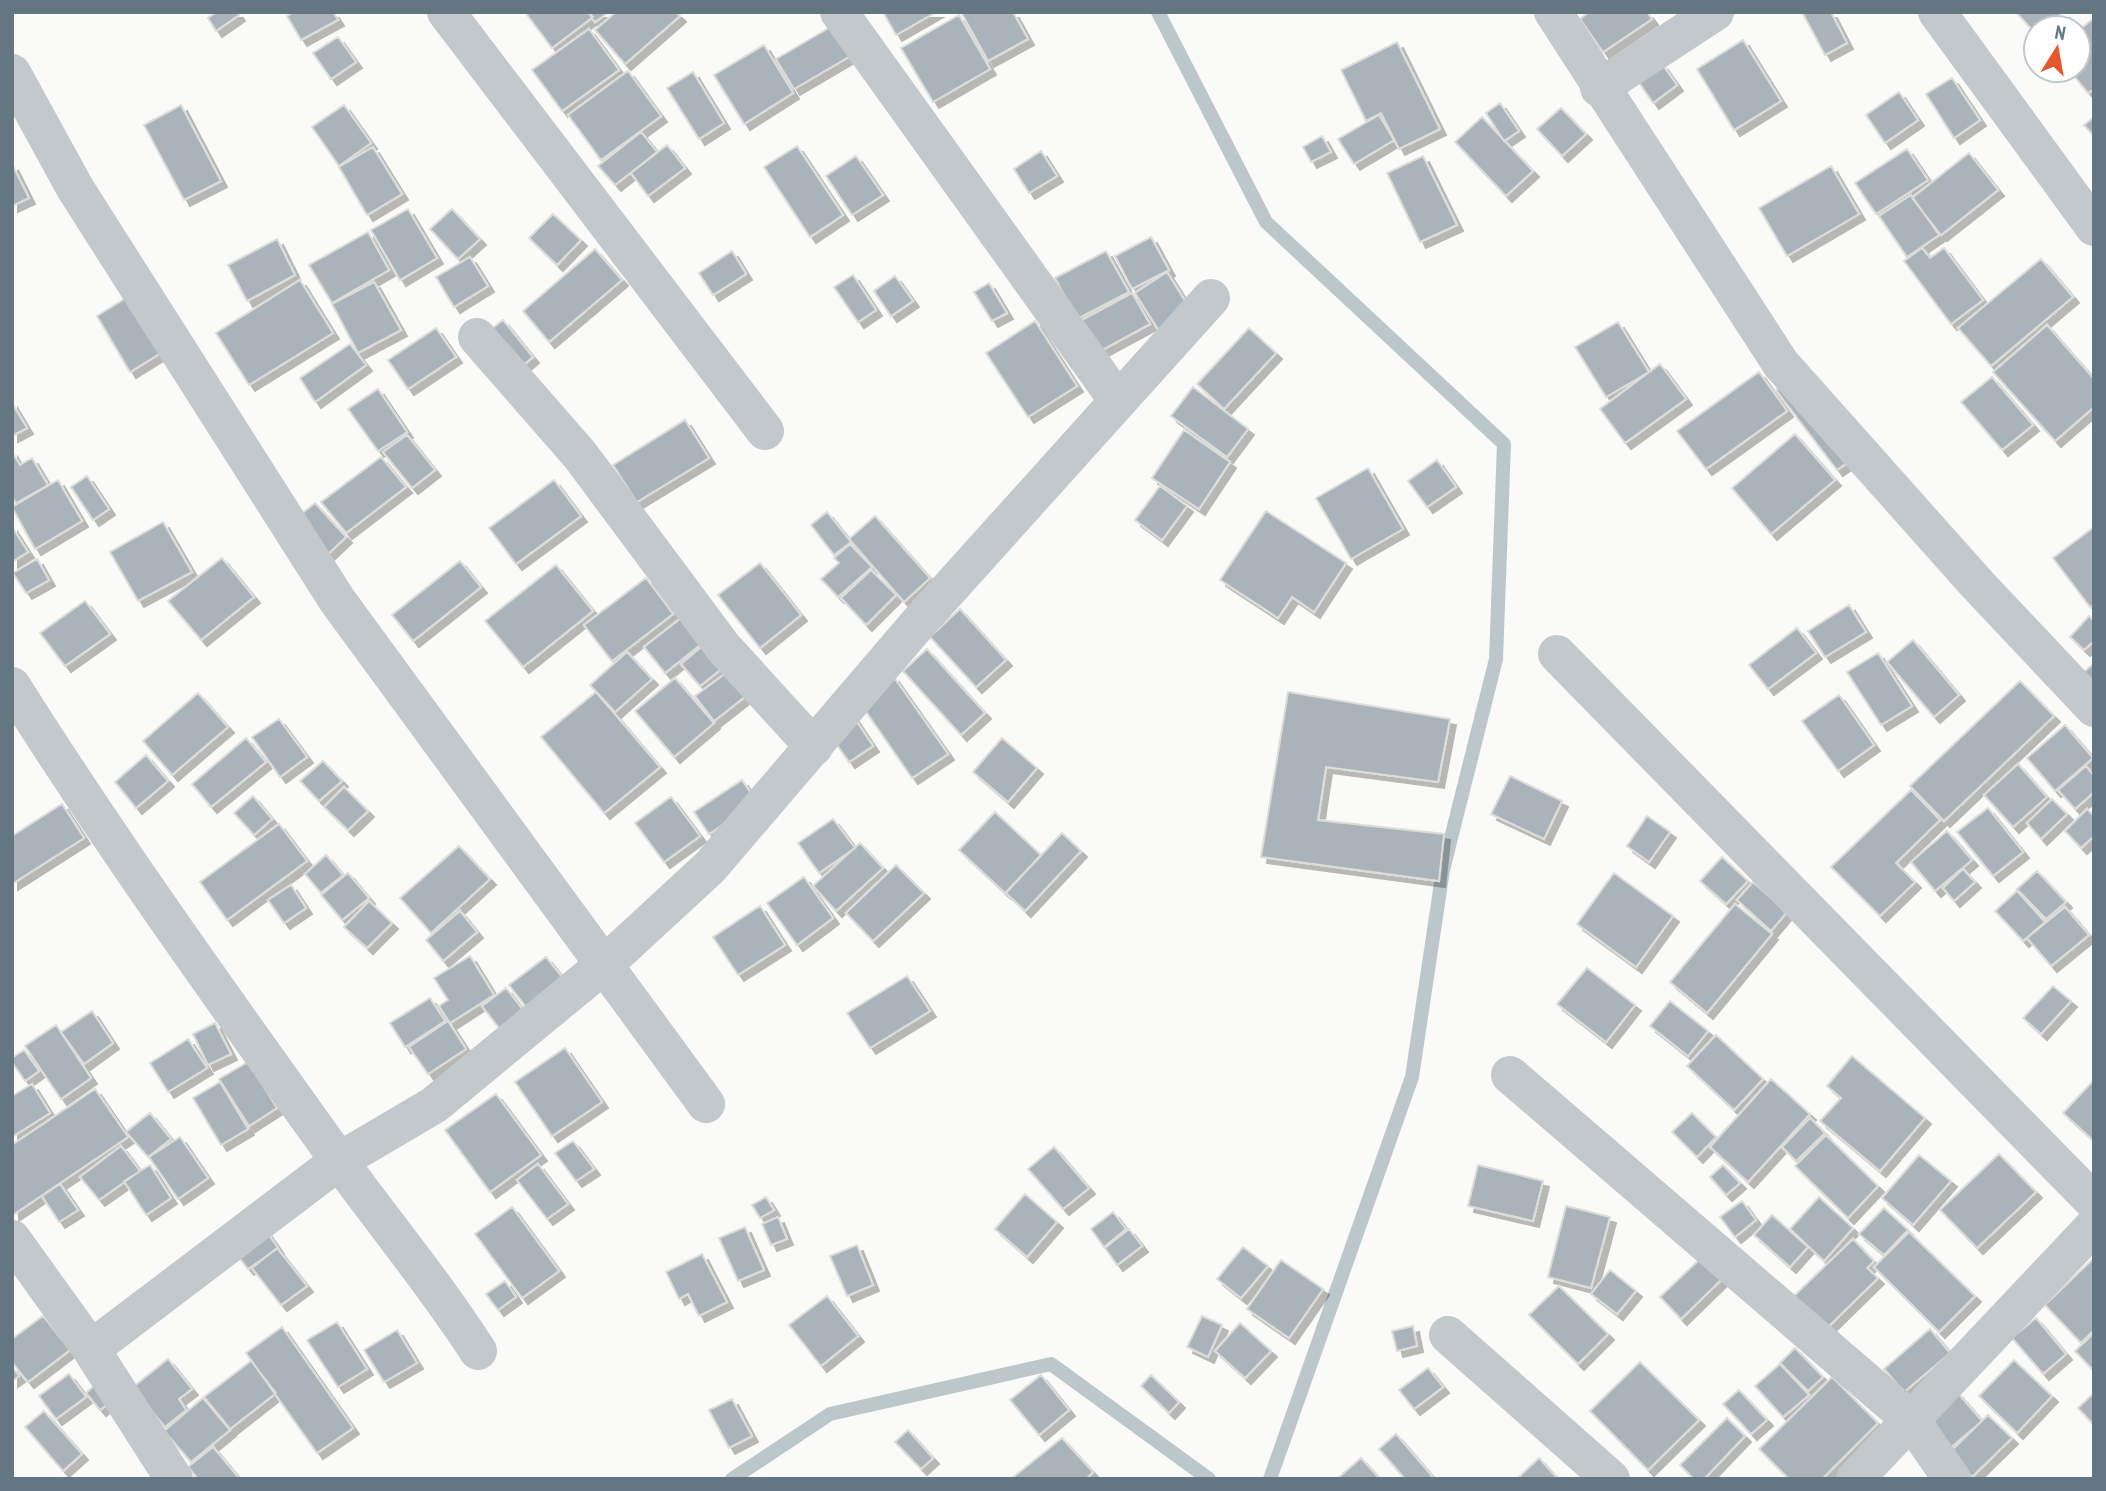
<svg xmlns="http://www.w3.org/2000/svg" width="2106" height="1491" font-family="'PT Sans Narrow',sans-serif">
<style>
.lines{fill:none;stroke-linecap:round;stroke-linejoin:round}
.stream{stroke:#bbc7cb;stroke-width:14}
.building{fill:#aab3b9;stroke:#dcdcda;stroke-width:2;filter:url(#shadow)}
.minor{stroke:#c3c8cc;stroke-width:38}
</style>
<defs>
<filter id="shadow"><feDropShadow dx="6" dy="6" stdDeviation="0" flood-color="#0004"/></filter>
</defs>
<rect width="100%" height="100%" fill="#fafaf8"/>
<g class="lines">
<!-- stream -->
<path class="stream" d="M1158,12L1266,222L1504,444L1496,659L1443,870L1412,1077L1270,1479
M732,1479L830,1414L1051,1364L1209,1479"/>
</g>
<!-- building -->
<path class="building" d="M217,12H237L239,15L216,31L208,18Z
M294,12H333L338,20L301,40L287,16Z
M525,12H589L593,17L552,48Z
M588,12H609L595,22Z
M616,12H676L680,16L625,64L595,30Z
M883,12H936L896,35Z
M961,12H1013L1028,39L988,61Z
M1589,12H1647L1652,19L1603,52L1580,19Z
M1802,12H1831L1847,43L1825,55Z
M2016,12H2063L2046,28H2036V34Z
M959,15L990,69L933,102L901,48Z
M2094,18V89L2088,93L2069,70H2078V31Z
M834,25L852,55L794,89L776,59Z
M589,29L619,70L562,111L532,70Z
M338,37L356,62L331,79L313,53Z
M1743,40L1781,101L1734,130L1697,69Z
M1397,42L1440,129L1399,149L1381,113L1366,121L1341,70Z
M764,45L793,93L744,124L714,75Z
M1662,64L1677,85L1653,103L1638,81Z
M628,71L661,116L601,160L568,115Z
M693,72L724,123L699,139L667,88Z
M1952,78L1980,120L1954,138L1926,94Z
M1899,92L1918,120L1885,143L1866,115Z
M1500,103L1519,131L1504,141L1486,113Z
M181,105L221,181L184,200L144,125Z
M344,105L371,143L339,166L312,127Z
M1561,108L1586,134L1562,156L1537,129Z
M1379,115L1394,140L1354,164L1338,139Z
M1482,117L1533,171L1506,196L1455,142Z
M2094,117V136L2084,125Z
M641,132L657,152L615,185L598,166Z
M1322,136L1331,152L1311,162L1303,147Z
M667,145L685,168L648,196L631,173Z
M797,146L843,215L810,237L764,167Z
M373,147L402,194L367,215L339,167Z
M1907,149L1928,180L1876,214L1855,183Z
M1041,151L1057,176L1029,193L1014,169Z
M1969,153L1998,190L1941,235L1912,198Z
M856,156L883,195L852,215L826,176Z
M1423,156L1457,225L1420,242L1387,173Z
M12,164L29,198L12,206Z
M1831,166L1859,214L1787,256L1759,208Z
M1911,195L1939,235L1907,257L1879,216Z
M408,209L437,258L400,280L371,230Z
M452,209L480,239L458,259L430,229Z
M553,214L581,240L557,265L529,238Z
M368,232L389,270L332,303L309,265Z
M1151,237L1169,270L1132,289L1115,256Z
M277,239L295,275L247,301L228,265Z
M1922,248L1930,258L1944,248L1983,300L1951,324L1904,261Z
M595,249L622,280L549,342L523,311Z
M732,251L746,274L713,295L699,273Z
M1106,251L1129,292L1077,319L1055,278Z
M470,257L488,286L454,307L436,277Z
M2041,259L2073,297L1991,366L1958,328Z
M1167,272L1195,317L1163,337L1135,293Z
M853,275L876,310L858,322L834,287Z
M895,276L913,301L891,316L874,291Z
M300,280L333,333L249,385L216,333Z
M374,282L401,330L358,353L332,304Z
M989,283L1007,313L992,321L974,292Z
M1132,293L1150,324L1097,353L1080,321Z
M131,295L164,351L130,372L97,316Z
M503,320L533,357L502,383L471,345Z
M1035,321L1077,386L1028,417L986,353Z
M1618,322L1649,372L1606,397L1575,347Z
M2047,325L2094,379V407L2055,441L1993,372Z
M436,328L456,357L408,389L388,360Z
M1249,328L1276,353L1224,409L1197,384Z
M350,344L366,365L315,402L300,378Z
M1660,364L1686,399L1625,443L1600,409Z
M1802,371L1863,451L1837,470L1776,390Z
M1759,372L1787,411L1706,469L1677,431Z
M1992,377L2033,425L2002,450L1961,402Z
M1193,387L1248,429L1227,457L1171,416Z
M378,389L407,432L378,451L348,409Z
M12,403L27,428L12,436Z
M685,420L709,458L637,502L613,465Z
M1184,430L1230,462L1199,509L1152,478Z
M1795,434L1835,480L1771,534L1732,488Z
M407,435L435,470L412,488L383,452Z
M12,452L20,465L32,458L48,485L16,503L12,497Z
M381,457L406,487L346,533L321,502Z
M1437,460L1456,487L1427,507L1408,481Z
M1368,468L1403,529L1351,559L1316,498Z
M87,476L109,509L93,520L71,487Z
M58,480L82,521L35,549L12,507Z
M554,480L581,516L516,564L489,528Z
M1160,486L1187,506L1162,540L1135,520Z
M315,503L346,537L326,556L294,520Z
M1266,511L1346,563L1314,612L1292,597L1278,618L1220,580Z
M827,512L851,542L834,555L811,525Z
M875,516L930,578L904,602L849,539Z
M163,522L192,572L138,601L110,552Z
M12,527L28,552L12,562Z
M2094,527V605L2090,607L2053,558Z
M850,544L872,567L838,597L821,579L839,563L834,558Z
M222,558L254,597L201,640L168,601Z
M37,559L49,580L26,593L13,573Z
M460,561L481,587L413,641L392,615Z
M760,563L801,615L760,648L718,595Z
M556,565L593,611L523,667L485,621Z
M871,570L896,595L866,625L841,598Z
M646,578L673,614L612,661L584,625Z
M85,601L110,634L65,666L40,633Z
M699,604L719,630L665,673L644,647Z
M1849,605L1866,632L1825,657L1808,631Z
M960,609L1006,660L976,687L930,637Z
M2089,616L2094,621V641L2084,650L2070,637Z
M1797,628L1816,653L1768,689L1749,665Z
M1913,640L1959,695L1934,717L1887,662Z
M706,643L725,666L700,686L681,664Z
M927,649L985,713L961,735L903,671Z
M627,652L652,679L615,712L590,685Z
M1878,653L1912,706L1881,725L1847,672Z
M2094,663V689L2081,675Z
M733,668L751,692L714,721L695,696Z
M893,676L948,754L912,778L858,700Z
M675,678L714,723L674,757L635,711Z
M2020,681L2054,716L1944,821L1910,786Z
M596,692L660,767L604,813L541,737Z
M1288,692L1450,719L1438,782L1326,767L1318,820L1444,834L1439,881L1261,857Z
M198,693L228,727L172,775L143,741Z
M1839,695L1874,745L1838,771L1802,721Z
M849,710L873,746L849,762L824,726Z
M279,719L307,757L280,777L252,737Z
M2065,725L2093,758L2055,791L2027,758Z
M246,738L266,762L211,807L192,784Z
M1002,738L1037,768L1008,802L973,772Z
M146,755L168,781L136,808L115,782Z
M323,761L342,781L319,801L300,781Z
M2018,764L2047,797L2013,827L1984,795Z
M2086,766L2094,776V792L2075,809L2058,790Z
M1510,776L1562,801L1544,839L1491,814Z
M742,780L757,802L709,834L694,812Z
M344,787L368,811L348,830L324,807Z
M1911,790L1940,820L1896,863L1915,882L1880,916L1831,867Z
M253,796L272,819L254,835L234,813Z
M671,797L700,836L664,862L635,823Z
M2052,799L2067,814L2041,839L2027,823Z
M62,804L84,838L12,884V836Z
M1988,808L2023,852L1993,876L1957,832Z
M2087,809L2094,816V836L2081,848L2065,831Z
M995,812L1041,855L1005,893L959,850Z
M1647,816L1670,832L1649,862L1627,846Z
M833,819L855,848L819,873L798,843Z
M279,824L307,861L227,920L200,882Z
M1947,831L1972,860L1935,891L1911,862Z
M1062,833L1081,851L1025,911L1006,893Z
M860,843L883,868L836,911L813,886Z
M459,846L490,879L431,933L400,898Z
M326,855L343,875L321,893L305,874Z
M1722,857L1748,881L1726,904L1700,881Z
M896,865L924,893L873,941L846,913Z
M1963,869L1975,882L1954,901L1943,888Z
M2037,871L2066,902L2046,919L2017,889Z
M348,873L369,898L342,920L321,895Z
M1614,873L1673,916L1636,967L1577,924Z
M804,877L833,918L797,945L767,903Z
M1753,882L1787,912L1771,931L1737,900Z
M291,885L306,908L284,923L268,900Z
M2017,891L2045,922L2023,941L1995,911Z
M369,901L392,923L367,948L344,927Z
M1735,904L1772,934L1707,1013L1670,982Z
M760,906L785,945L738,975L713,937Z
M2065,907L2089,935L2051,966L2027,938Z
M460,911L477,932L443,961L426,940Z
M470,956L494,995L450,1023L439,1006L448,1000L434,978Z
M546,957L572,989L534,1017L509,985Z
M1587,968L1635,1005L1606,1042L1557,1004Z
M907,976L930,1011L870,1048L847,1013Z
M2053,986L2071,1001L2041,1034L2023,1018Z
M506,988L530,1019L506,1037L482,1006Z
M430,998L445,1021L405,1047L390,1023Z
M1670,1001L1708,1031L1688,1056L1650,1026Z
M92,1011L113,1043L84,1064L61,1032Z
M448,1021L466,1049L428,1074L409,1047Z
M215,1023L231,1054L208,1065L193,1034Z
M56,1025L91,1078L61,1099L25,1046Z
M1716,1035L1763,1079L1734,1110L1687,1066Z
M188,1039L207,1068L168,1092L150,1063Z
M565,1048L602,1102L552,1136L515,1082Z
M24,1050L39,1071L25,1081L12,1062V1058Z
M1852,1056L1925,1118L1880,1171L1820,1121L1841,1098L1827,1086Z
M248,1062L277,1108L249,1126L219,1079Z
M1771,1079L1810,1114L1748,1182L1710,1147Z
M2094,1080V1141L2063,1113Z
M220,1082L248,1129L221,1145L193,1098Z
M32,1084L50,1113L12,1137V1096Z
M95,1089L128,1137L13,1215L12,1145Z
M496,1094L541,1155L490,1192L445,1130Z
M150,1113L171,1139L148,1157L126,1132Z
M1692,1113L1716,1137L1697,1157L1672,1132Z
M1810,1118L1825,1133L1796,1161L1782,1147Z
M1826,1135L1878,1186L1848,1218L1795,1166Z
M180,1137L208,1178L178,1199L149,1157Z
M573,1141L594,1169L576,1181L555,1153Z
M121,1146L140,1171L99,1200L80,1177Z
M1054,1147L1089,1188L1063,1209L1028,1169Z
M1999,1154L2036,1192L1977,1248L1940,1210Z
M1919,1155L1951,1181L1913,1225L1882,1198Z
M538,1164L568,1204L547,1219L517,1180Z
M150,1165L171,1198L146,1215L124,1181Z
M1478,1165L1543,1181L1533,1221L1468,1206Z
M1723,1165L1740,1183L1726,1195L1710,1177Z
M60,1184L78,1210L59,1222L42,1196Z
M1025,1194L1057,1222L1027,1257L995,1229Z
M766,1197L774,1210L760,1218L752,1205Z
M1819,1197L1853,1228L1824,1261L1790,1229Z
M1742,1201L1756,1220L1735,1237L1720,1217Z
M1566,1206L1610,1217L1591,1288L1548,1277Z
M512,1207L559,1271L522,1298L475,1234Z
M1884,1208L1908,1230L1884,1255L1859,1234Z
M1113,1212L1126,1229L1104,1247L1091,1229Z
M1772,1215L1808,1247L1790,1267L1754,1235Z
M778,1217L787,1239L771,1245L762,1224Z
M745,1227L764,1270L738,1281L719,1238Z
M1129,1229L1142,1246L1117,1265L1105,1248Z
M266,1231L278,1248L248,1269L235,1252Z
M1909,1232L1975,1296L1939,1332L1874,1267Z
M1853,1239L1874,1261L1867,1268L1878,1278L1826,1329L1794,1296Z
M857,1245L873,1285L847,1296L830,1256Z
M1243,1247L1268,1266L1241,1298L1217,1279Z
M277,1248L307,1286L281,1305L252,1268Z
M702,1254L727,1302L699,1316L688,1294L679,1299L666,1272Z
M2094,1258V1330L2081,1343L2045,1305Z
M1700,1259L1721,1280L1681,1319L1660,1297Z
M1281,1260L1323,1289L1289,1338L1247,1309Z
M1610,1270L1636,1291L1617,1314L1591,1294Z
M505,1281L516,1297L498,1310L486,1294Z
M1559,1286L1608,1334L1578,1364L1529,1315Z
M827,1296L858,1336L821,1366L789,1325Z
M43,1316L70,1350L28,1382L12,1362V1339Z
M1202,1316L1222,1325L1208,1357L1187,1347Z
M2036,1318L2066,1354L2043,1374L2012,1338Z
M337,1322L367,1369L338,1387L307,1340Z
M1240,1323L1271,1351L1245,1378L1215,1351Z
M1413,1326L1417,1346L1397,1351L1392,1331Z
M282,1327L353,1428L317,1453L246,1353Z
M1930,1329L1950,1353L1904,1392L1884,1369Z
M397,1330L417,1363L384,1382L364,1350Z
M2094,1333V1371L2075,1351Z
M1795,1348L1823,1377L1808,1391L1780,1363Z
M168,1359L192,1389L179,1399L186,1410L165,1427L132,1388Z
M2014,1360L2052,1396L2017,1433L1979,1396Z
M251,1361L276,1393L230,1429L204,1397Z
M1640,1362L1699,1420L1648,1470L1590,1411Z
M1780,1364L1809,1395L1783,1417L1755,1386Z
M12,1367L19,1376L12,1381Z
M1428,1368L1443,1387L1414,1409L1399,1390Z
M69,1374L86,1397L56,1419L39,1396Z
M1041,1375L1069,1410L1039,1435L1010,1400Z
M1151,1375L1179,1402L1169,1413L1141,1386Z
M1832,1377L1878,1423L1822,1479H1789L1759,1449Z
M100,1381L114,1399L100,1410L86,1393Z
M1739,1390L1767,1420L1751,1434L1723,1404Z
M1957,1392L1982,1421L1949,1449L1924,1420Z
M2094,1393V1425L2078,1408Z
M203,1398L230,1430L191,1462L164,1431Z
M732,1399L752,1436L729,1448L709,1410Z
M44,1411L82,1454L63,1471L25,1427Z
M1988,1415L2012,1438L1972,1477L1949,1453Z
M1727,1418L1745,1436L1704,1479H1694L1680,1465Z
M908,1430L933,1458L921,1469L895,1442Z
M1396,1434L1432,1476L1429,1479H1405L1379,1449Z
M1062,1438L1093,1472L1086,1479H1011Z
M213,1447L240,1479H198L188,1467Z
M1361,1458L1380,1479H1337Z
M1539,1458L1558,1479H1517Z"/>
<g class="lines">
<!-- minor -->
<path class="minor" d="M446,12L765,431
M839,12L1118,401
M1553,12L1781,364L1978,585L2094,708
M1937,12L2094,227
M12,73L75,188L337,600L706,1104
M1599,88L1715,12
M477,337L580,455L723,647L814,747
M1557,654L2094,1202
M12,686C114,848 226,1003 337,1158C384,1223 435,1284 478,1351
M1510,1075L1911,1420L1952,1479
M12,1239L91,1349L174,1479
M1448,1335L1611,1479
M91,1349L339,1161L434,1105L605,964L710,867L921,620L1211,298
M1855,1479L2094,1226"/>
</g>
<!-- border -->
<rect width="2106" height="1491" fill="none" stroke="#657683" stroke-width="28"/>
<!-- north arrow -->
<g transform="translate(2057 49) rotate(11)"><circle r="33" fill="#ffffff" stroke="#c1c8cd" stroke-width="2"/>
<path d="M0-5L12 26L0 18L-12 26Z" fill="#e4572e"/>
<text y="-10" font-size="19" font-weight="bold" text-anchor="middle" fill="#657683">N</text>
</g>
</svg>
